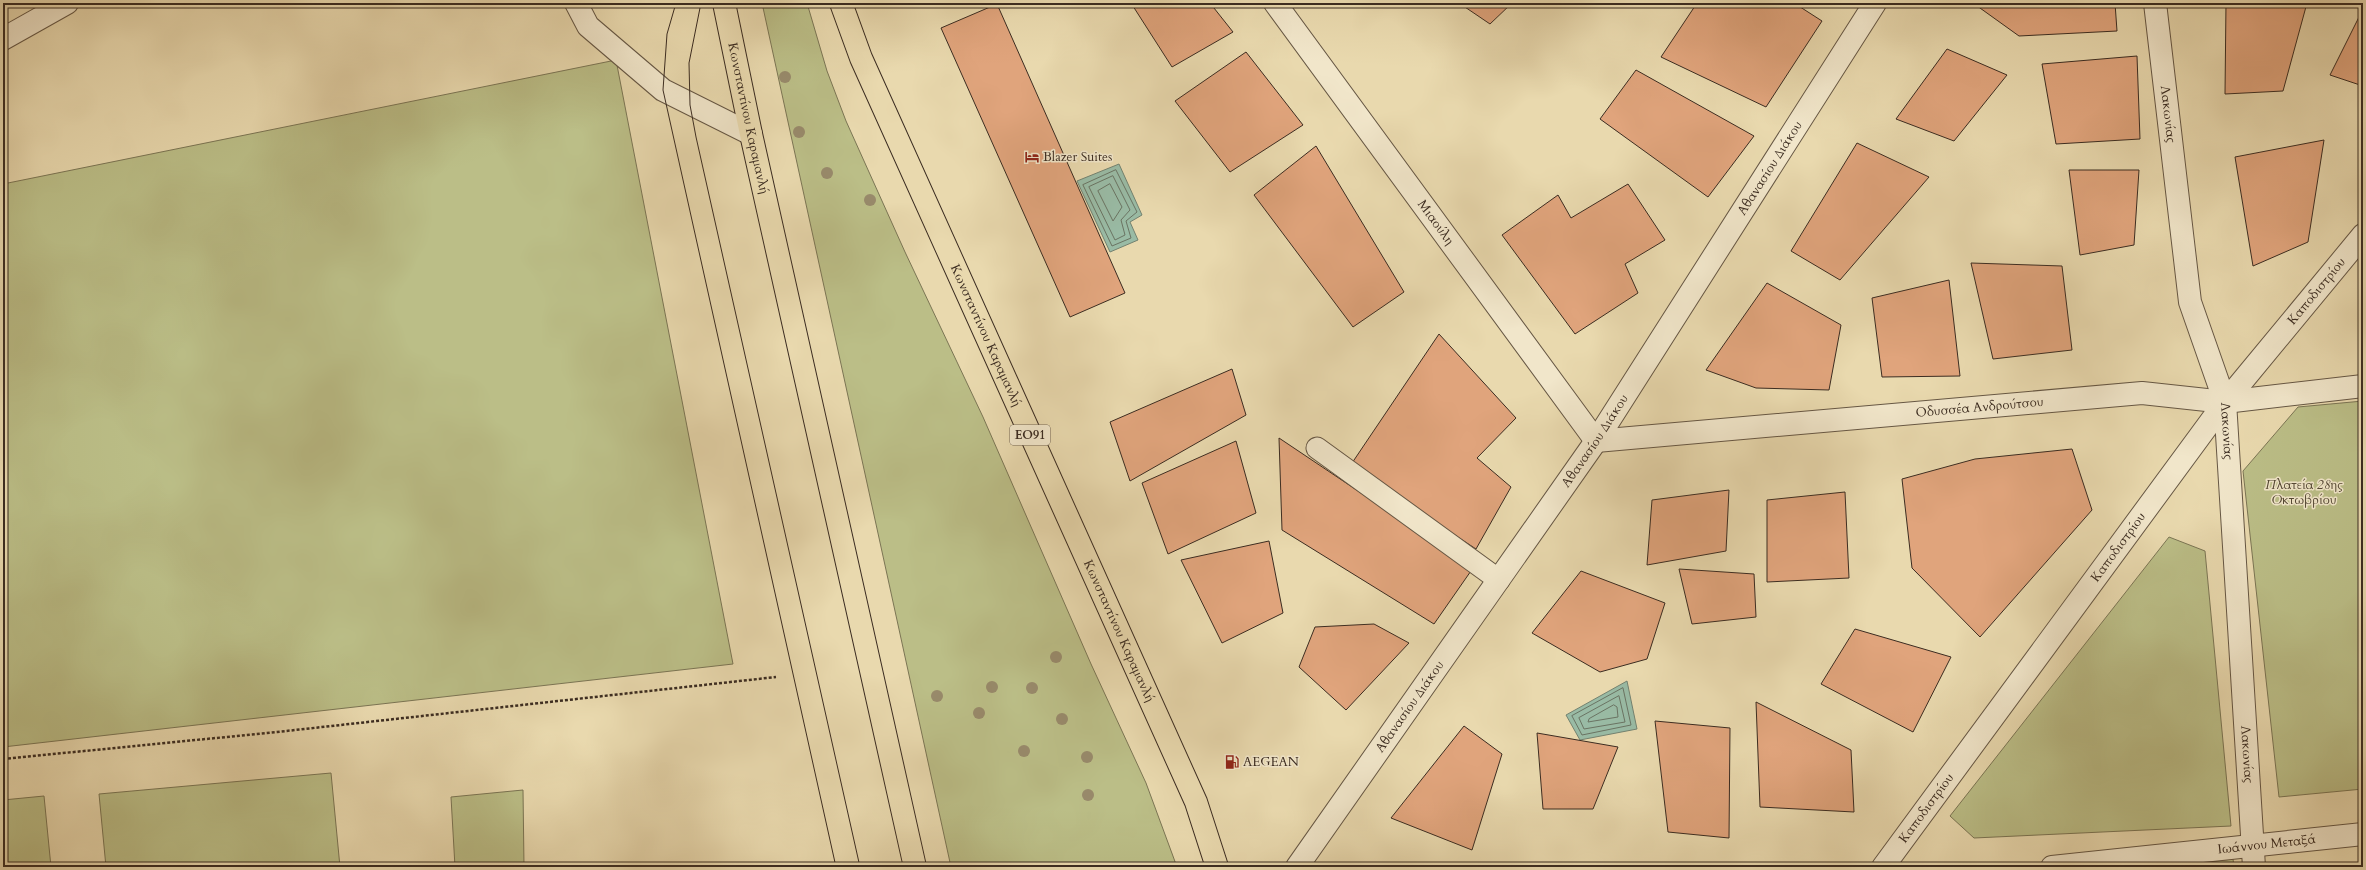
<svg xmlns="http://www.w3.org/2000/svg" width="2366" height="870" font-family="Cardo,serif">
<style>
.green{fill:#bbbe87;stroke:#7b7554}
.water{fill:#99bba5;stroke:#738270}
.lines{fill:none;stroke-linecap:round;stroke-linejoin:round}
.shore{stroke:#6a7463;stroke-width:1}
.building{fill:#e0a47c;stroke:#3b2c21}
.service-casing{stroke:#665744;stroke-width:23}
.minor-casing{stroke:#665744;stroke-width:24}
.trunk-casing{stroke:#3b2c21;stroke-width:24}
.path{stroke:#3b2c21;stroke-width:2.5;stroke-dasharray:3 2;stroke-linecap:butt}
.service{stroke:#f1e6ca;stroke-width:21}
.minor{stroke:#f1e6ca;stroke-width:22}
.trunk{stroke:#e9d9ae;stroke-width:22}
.tram{stroke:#3b2c21;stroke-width:1}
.tree{fill:#988a6b}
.labels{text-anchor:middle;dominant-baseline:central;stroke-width:3;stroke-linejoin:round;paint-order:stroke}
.shield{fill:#f1e6ca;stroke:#726454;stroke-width:1}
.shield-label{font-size:12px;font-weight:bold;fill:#3b2c21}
.street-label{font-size:13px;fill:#3b2c21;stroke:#f1e6ca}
.poi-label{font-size:13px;fill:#3b2c21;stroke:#f1e6ca;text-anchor:start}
.park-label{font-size:13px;font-style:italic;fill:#554935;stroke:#f1e6ca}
</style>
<rect width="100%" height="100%" fill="#e9d9ae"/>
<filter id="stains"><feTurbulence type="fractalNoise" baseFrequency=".005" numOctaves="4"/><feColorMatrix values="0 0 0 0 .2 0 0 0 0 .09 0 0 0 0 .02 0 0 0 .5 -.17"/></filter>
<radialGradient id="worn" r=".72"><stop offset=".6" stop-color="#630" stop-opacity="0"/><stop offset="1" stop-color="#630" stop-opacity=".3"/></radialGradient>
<!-- green -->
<path class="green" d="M762,3H807L827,71L846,121L905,252L983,417L1091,664L1146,783L1177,867H951Z
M616,60L733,664L3,747V184Z
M2363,401V789L2279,797L2243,471L2298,407Z
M2169,537L2205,551L2231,826L1974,838L1950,816Z
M331,773L340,867H106L99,794Z
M523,790L524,867H455L451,797Z
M44,796L51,867H3V800Z
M2233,859L2234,867H2162Z"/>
<!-- water -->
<path class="water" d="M1119,164L1142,215L1130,222L1138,240L1110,252L1077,181Z
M1627,681L1637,729L1580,740L1566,715Z"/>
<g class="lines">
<!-- shore -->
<path class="shore" d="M1116,170L1137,212L1126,221L1131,238L1112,246L1083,185Z
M1113,176L1130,210L1121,220L1125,235L1115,240L1089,187Z
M1110,184L1122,207L1113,221L1098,191Z
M1623,688L1631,725L1582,735L1572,716Z
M1619,696L1625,722L1584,729L1579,718Z
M1614,705L1617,707L1618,717L1588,722L1589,719Z"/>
</g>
<!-- building -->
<path class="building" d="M1131,3H1210L1233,32L1172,67Z
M1459,3H1512L1490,24Z
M1697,3H1794L1822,21L1766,107L1661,57Z
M1973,3H2115L2117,31L2019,36Z
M2226,3H2307L2283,91L2225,94Z
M997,4L1125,293L1070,317L941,28Z
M2363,9V86L2330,75Z
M1947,49L2007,75L1954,141L1896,119Z
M1246,52L1303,125L1230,172L1175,101Z
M2137,56L2140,139L2056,144L2042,64Z
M1636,70L1754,136L1708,197L1600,119Z
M2324,140L2308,242L2253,266L2235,157Z
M1857,143L1929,177L1840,280L1791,251Z
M1316,146L1404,292L1353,327L1254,195Z
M2069,170H2139L2134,245L2080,255Z
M1628,184L1665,240L1625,264L1638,293L1575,334L1502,235L1558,195L1571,218Z
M1971,263L2062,266L2072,350L1993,359Z
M1949,280L1960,376L1882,377L1872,298Z
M1767,283L1841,325L1829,390L1756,388L1706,370Z
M1439,334L1516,418L1477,458L1511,487L1476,549L1350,466Z
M1232,369L1246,415L1130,481L1110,422Z
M1279,438L1473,568L1434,624L1282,530Z
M1236,441L1256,513L1168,554L1142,483Z
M2072,449L2092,510L1980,637L1912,568L1902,479L1975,459Z
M1729,490L1726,551L1647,565L1652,500Z
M1845,492L1849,578L1767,582V500Z
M1269,541L1283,613L1222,643L1181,560Z
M1679,569L1754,574L1756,617L1692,624Z
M1581,571L1665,603L1647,659L1600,672L1532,633Z
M1374,624L1409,643L1346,710L1299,667L1315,627Z
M1855,629L1951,657L1913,732L1821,684Z
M1756,702L1851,750L1854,812L1760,807Z
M1655,721L1730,728L1729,838L1668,832Z
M1464,726L1502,754L1472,850L1391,818Z
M1537,733L1618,747L1593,809H1543Z"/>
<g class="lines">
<defs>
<path id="service" d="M1317,448L1499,580"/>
<g id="minor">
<path d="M576,3L588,26L663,90L751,134"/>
<path id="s1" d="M1275,3L1596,441L2142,393L2225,402L2363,386"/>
<path id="s2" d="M2155,3L2190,302L2225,402L2254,867"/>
<path d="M3,39L67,3"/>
<path id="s3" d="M1297,867L1596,441L1875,3"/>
<path id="s4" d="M1883,867L2225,402L2363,235"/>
<path id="s5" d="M2052,867L2363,834"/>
</g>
<g id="trunk">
<path id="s6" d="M724,3L751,134L915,867"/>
<path id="s7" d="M841,3L861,58L1196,802L1217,867"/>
</g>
</defs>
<!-- service casing -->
<use href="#service" class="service-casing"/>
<!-- minor casing -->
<use href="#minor" class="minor-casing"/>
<!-- trunk casing -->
<use href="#trunk" class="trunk-casing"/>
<!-- path -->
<path class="path" d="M3,759L277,732L776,677"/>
<!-- service -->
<use href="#service" class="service"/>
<!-- minor -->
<use href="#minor" class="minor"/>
<!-- trunk -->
<use href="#trunk" class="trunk"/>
<!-- tram -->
<path class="tram" d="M676,3L667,34L663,90L836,867
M701,3L689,63L690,105L696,137L860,867"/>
</g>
<!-- trees -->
<g class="tree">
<circle cx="785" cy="77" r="6"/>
<circle cx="799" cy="132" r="6"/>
<circle cx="827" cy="173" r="6"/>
<circle cx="870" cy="200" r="6"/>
<circle cx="1056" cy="657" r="6"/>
<circle cx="992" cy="687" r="6"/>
<circle cx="1032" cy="688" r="6"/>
<circle cx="937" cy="696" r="6"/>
<circle cx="979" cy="713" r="6"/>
<circle cx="1062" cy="719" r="6"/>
<circle cx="1024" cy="751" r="6"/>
<circle cx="1087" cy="757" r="6"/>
<circle cx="1088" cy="795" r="6"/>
</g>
<!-- icons -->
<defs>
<symbol id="hotel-bare" viewBox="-9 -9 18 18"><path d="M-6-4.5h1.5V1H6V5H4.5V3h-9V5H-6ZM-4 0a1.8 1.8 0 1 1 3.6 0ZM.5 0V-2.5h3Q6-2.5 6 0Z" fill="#8f2418" stroke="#f1e6ca" stroke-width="2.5" paint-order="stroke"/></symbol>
<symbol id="fuel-bare" viewBox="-9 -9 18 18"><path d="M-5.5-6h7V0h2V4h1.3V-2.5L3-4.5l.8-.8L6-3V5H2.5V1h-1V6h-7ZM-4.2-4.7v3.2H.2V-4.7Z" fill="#8f2418" stroke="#f1e6ca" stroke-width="2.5" paint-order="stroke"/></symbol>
</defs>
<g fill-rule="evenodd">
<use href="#hotel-bare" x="1022" y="147" width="20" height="20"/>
<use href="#fuel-bare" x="1222" y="752" width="20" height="20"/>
</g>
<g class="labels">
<!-- shield labels -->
<rect class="shield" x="1010" y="425" width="40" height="20" rx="3"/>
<g class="shield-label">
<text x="1030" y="435">ΕΟ91</text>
</g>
<!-- street labels -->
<g class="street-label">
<text stroke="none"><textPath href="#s2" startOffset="112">Λακωνίας</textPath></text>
<text stroke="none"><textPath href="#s6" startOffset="118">Κωνσταντίνου Καραμανλή</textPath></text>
<text stroke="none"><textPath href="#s3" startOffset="844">Αθανασίου Διάκου</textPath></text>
<text stroke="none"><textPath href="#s1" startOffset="272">Μιαούλη</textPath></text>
<text stroke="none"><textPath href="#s4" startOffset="721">Καποδιστρίου</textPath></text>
<text stroke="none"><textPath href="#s7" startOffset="363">Κωνσταντίνου Καραμανλή</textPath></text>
<text stroke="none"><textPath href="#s1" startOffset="928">Οδυσσέα Ανδρούτσου</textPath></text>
<text stroke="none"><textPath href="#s2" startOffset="436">Λακωνίας</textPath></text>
<text stroke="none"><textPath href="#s3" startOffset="520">Αθανασίου Διάκου</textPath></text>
<text stroke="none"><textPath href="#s4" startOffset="397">Καποδιστρίου</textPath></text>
<text stroke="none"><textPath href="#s7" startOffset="687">Κωνσταντίνου Καραμανλή</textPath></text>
<text stroke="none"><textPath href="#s3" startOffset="196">Αθανασίου Διάκου</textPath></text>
<text stroke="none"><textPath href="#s2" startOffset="760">Λακωνίας</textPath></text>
<text stroke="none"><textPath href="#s4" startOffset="73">Καποδιστρίου</textPath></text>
<text stroke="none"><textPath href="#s5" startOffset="216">Ιωάννου Μεταξά</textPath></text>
</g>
<!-- poi labels -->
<g class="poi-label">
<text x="1043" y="157">Blazer Suites</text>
<text x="1243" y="762">AEGEAN</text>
</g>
<!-- park labels -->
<g class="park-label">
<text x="2304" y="485">Πλατεία 28ης<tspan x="2304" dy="15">Οκτωβρίου</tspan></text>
</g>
</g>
<!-- margin -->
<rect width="2366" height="870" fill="none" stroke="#e9d9ae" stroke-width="16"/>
<rect x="4" y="4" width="2358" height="862" fill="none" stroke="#3b2c21" stroke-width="2"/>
<rect x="8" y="8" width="2350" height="854" fill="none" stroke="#3b2c21"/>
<rect width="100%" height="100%" filter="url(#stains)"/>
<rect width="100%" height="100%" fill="url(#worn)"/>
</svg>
